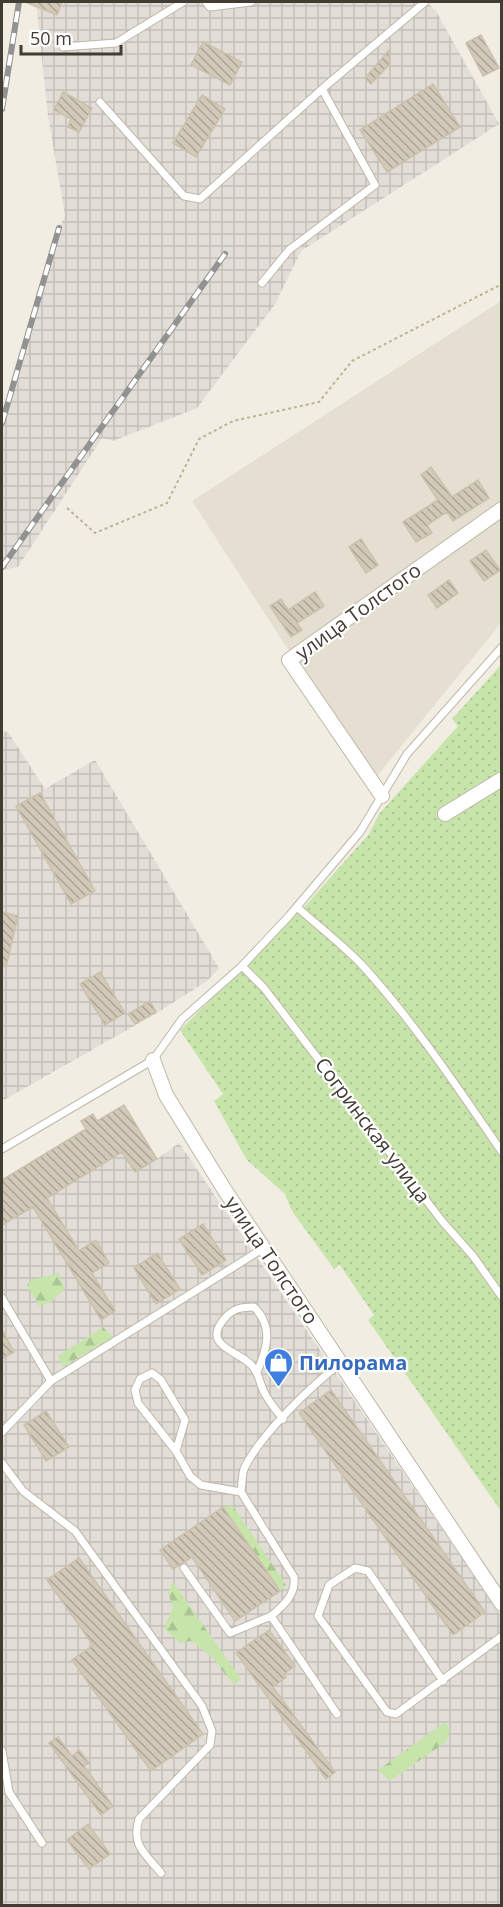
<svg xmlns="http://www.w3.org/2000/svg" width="503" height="1907" font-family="'Open Sans',sans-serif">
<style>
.residential{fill:#e4dfd0}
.industrial{fill:url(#industrial-grid)}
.forest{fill:url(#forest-firs)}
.garden{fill:url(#garden-dots)}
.building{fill:url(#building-back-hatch);stroke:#ccc1ac;stroke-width:1.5}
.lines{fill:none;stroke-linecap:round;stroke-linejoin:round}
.lane-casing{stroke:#beb8a8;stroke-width:9}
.street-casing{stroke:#beb8a8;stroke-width:16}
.path{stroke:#bdb297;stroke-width:2;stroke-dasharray:3 3;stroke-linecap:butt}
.lane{stroke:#fff;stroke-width:7}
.street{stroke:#fff;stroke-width:14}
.rail-casing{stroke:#929292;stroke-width:6}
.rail{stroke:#fff;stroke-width:4;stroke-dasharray:11;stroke-linecap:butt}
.labels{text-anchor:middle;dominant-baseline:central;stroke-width:4.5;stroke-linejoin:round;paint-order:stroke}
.street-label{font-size:20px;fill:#423d33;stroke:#fff}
.shop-label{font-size:20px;font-weight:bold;fill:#366cbe;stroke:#fff;text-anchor:start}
</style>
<defs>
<pattern id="industrial-grid" width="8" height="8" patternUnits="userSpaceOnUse" patternTransform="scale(1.5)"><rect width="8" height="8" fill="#e2ded7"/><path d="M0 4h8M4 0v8" fill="none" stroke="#c3bfb9"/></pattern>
<pattern id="forest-firs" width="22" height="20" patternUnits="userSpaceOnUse" patternTransform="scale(1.5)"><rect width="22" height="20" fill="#c7e5ab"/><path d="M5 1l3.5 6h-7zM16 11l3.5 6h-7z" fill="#acc594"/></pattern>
<pattern id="garden-dots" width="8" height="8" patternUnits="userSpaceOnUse" patternTransform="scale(1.5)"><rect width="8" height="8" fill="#c7e5ab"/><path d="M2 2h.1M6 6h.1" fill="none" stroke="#acc594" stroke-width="1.8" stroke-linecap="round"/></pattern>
<pattern id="building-back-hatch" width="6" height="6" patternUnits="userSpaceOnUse" patternTransform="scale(1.5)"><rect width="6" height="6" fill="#d2c9b8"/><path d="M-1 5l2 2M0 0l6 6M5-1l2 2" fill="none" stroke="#aca496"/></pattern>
</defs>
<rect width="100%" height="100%" fill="#f1ede2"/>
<!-- residential -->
<path class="residential" d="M501,301V623L373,781L192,501Z"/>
<!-- industrial -->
<path class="industrial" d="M36,2H427L436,11L499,124L301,251L275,304L197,408L113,441L102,438L18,567L2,570V423L59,228L65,216L48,116Z
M2,731L8,732L45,789L95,760L219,968L207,981L157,1013L2,1101Z
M124,1105L157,1159L179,1143L501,1616V1905L2,1906V1180L85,1129L81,1121L93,1114L97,1121Z"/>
<!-- forest -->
<path class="forest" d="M59,1273L65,1289L51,1302L39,1306L27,1285L31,1280Z
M103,1327L113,1337L63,1367L58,1356Z
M233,1506L286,1585L280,1591L223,1507Z
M173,1582L241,1679L234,1685L212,1657L191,1641L180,1643L164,1628L173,1607L168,1593Z
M445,1722L450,1730L446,1742L390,1781L378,1770Z"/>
<!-- garden -->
<path class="garden" d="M501,665V1511L368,1320L374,1315L340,1265L334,1269L292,1211L285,1194L247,1160L214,1101L223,1094L180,1030L306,905L369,834L379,814L458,726L452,719Z"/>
<!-- building -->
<path class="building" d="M25,2H62L57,15Z
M481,35L499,68L483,76L466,43Z
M203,42L242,62L230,85L191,65Z
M389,50L390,64L371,84L365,78Z
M433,84L460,127L387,172L360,130Z
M63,92L92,108L79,132L68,127L71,119L54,110Z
M202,95L225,109L196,157L173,143Z
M431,467L452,497L478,480L489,498L453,521L447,512L427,525L432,533L416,542L403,522L438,500L421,475Z
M361,539L378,565L366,573L349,547Z
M486,550L500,570L484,581L470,561Z
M449,580L458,593L437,608L428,595Z
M315,592L324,606L297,623L302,630L291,637L270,606L281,599L288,610Z
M40,793L95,891L71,904L16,806Z
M2,912L18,916L6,967L2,966Z
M100,972L125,1013L105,1025L80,984Z
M150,1001L156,1012L135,1024L128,1014Z
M124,1105L157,1159L135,1172L122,1152L47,1198L79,1251L96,1240L109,1263L92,1273L115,1311L101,1320L33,1207L2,1225V1180L86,1129L81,1121L93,1114L97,1121Z
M203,1224L226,1260L202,1275L179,1239Z
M157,1253L180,1289L156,1304L134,1268Z
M2,1329L14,1352L2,1359Z
M331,1390L485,1612L453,1635L299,1413Z
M46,1411L69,1447L46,1461L24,1425Z
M223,1507L280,1591L235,1621L192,1557L173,1569L160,1550Z
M79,1558L203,1734L151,1771L72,1660L93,1645L47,1580Z
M269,1630L295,1666L284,1674L286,1677L273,1687L335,1772L326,1779L236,1653Z
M58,1737L72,1756L79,1750L89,1763L84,1766L113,1806L101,1815L49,1743Z
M88,1824L110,1854L89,1869L67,1840Z"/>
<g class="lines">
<defs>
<path id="lane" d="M206,2L210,7L251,2
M63,47L116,43L183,2
M100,102L184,196L200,199L322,89L425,2
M262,283L289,250L375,185L322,89
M297,907C318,926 342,944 362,965C414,1022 458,1088 502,1152
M242,966L264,988L442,1221L473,1256L502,1297
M2,1149L153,1060L182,1019L242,966L289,916L360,832L407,754L502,647
M2,1298L51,1381L2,1432
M257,1372C267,1349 274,1327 254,1307C243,1307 233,1308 225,1318C199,1347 242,1351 253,1367C259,1374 260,1384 264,1392C269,1402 276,1410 283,1419
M51,1381L264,1248
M176,1451L185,1420L161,1380L152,1373L140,1379L135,1390L138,1403L176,1451L190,1476L201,1485L241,1492
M2,1463L23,1491L75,1531L202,1706L212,1731L210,1745L139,1819C131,1846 145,1853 161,1873
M184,1568L230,1633L271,1616
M443,1681L368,1571L355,1568L329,1585L318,1616L387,1712L396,1714L502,1636
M337,1714L271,1616C284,1605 296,1595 294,1577L241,1492C242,1485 242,1475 244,1469C259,1436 312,1385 341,1363
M2,1751L9,1792L42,1843"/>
<path id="street" d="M382,796L289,660L502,509
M445,814L502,779
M153,1060L166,1095L224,1189L502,1604"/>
</defs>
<!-- lane casing -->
<use href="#lane" class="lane-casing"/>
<!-- street casing -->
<use href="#street" class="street-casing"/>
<!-- path -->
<path class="path" d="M67,508L95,533L167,503L199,439L233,421L319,402L352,361L502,284"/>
<!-- lane -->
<use href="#lane" class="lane"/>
<!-- street -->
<use href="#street" class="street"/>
<defs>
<path id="rail" d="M2,109L19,2
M2,423L59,228
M2,567L225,254"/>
</defs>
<!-- rail casing -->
<use href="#rail" class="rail-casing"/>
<!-- rail -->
<use href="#rail" class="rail"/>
</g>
<!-- icons -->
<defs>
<symbol id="shop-pin" viewBox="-11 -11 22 30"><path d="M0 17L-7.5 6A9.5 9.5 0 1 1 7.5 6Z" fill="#3f7fe0" stroke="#fff"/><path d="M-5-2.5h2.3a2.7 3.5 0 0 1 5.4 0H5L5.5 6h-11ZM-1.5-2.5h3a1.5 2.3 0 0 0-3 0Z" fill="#fff"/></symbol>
</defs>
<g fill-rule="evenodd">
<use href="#shop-pin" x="262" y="1346" width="33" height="45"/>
</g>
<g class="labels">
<!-- street labels -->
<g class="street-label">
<text transform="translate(358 611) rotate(-36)">улица Толстого</text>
<text transform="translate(373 1130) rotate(53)">Согринская улица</text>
<text transform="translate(272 1260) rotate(56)">улица Толстого</text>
</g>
<!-- shop labels -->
<g class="shop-label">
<text x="299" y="1362">Пилорама</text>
</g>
</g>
<!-- border -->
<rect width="503" height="1907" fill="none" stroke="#423d33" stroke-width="6"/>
<!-- scale -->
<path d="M21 45v9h100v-9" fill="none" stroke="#423d33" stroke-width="3"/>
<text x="30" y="45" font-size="18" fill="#423d33" stroke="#ffffff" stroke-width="4.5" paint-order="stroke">50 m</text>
</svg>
